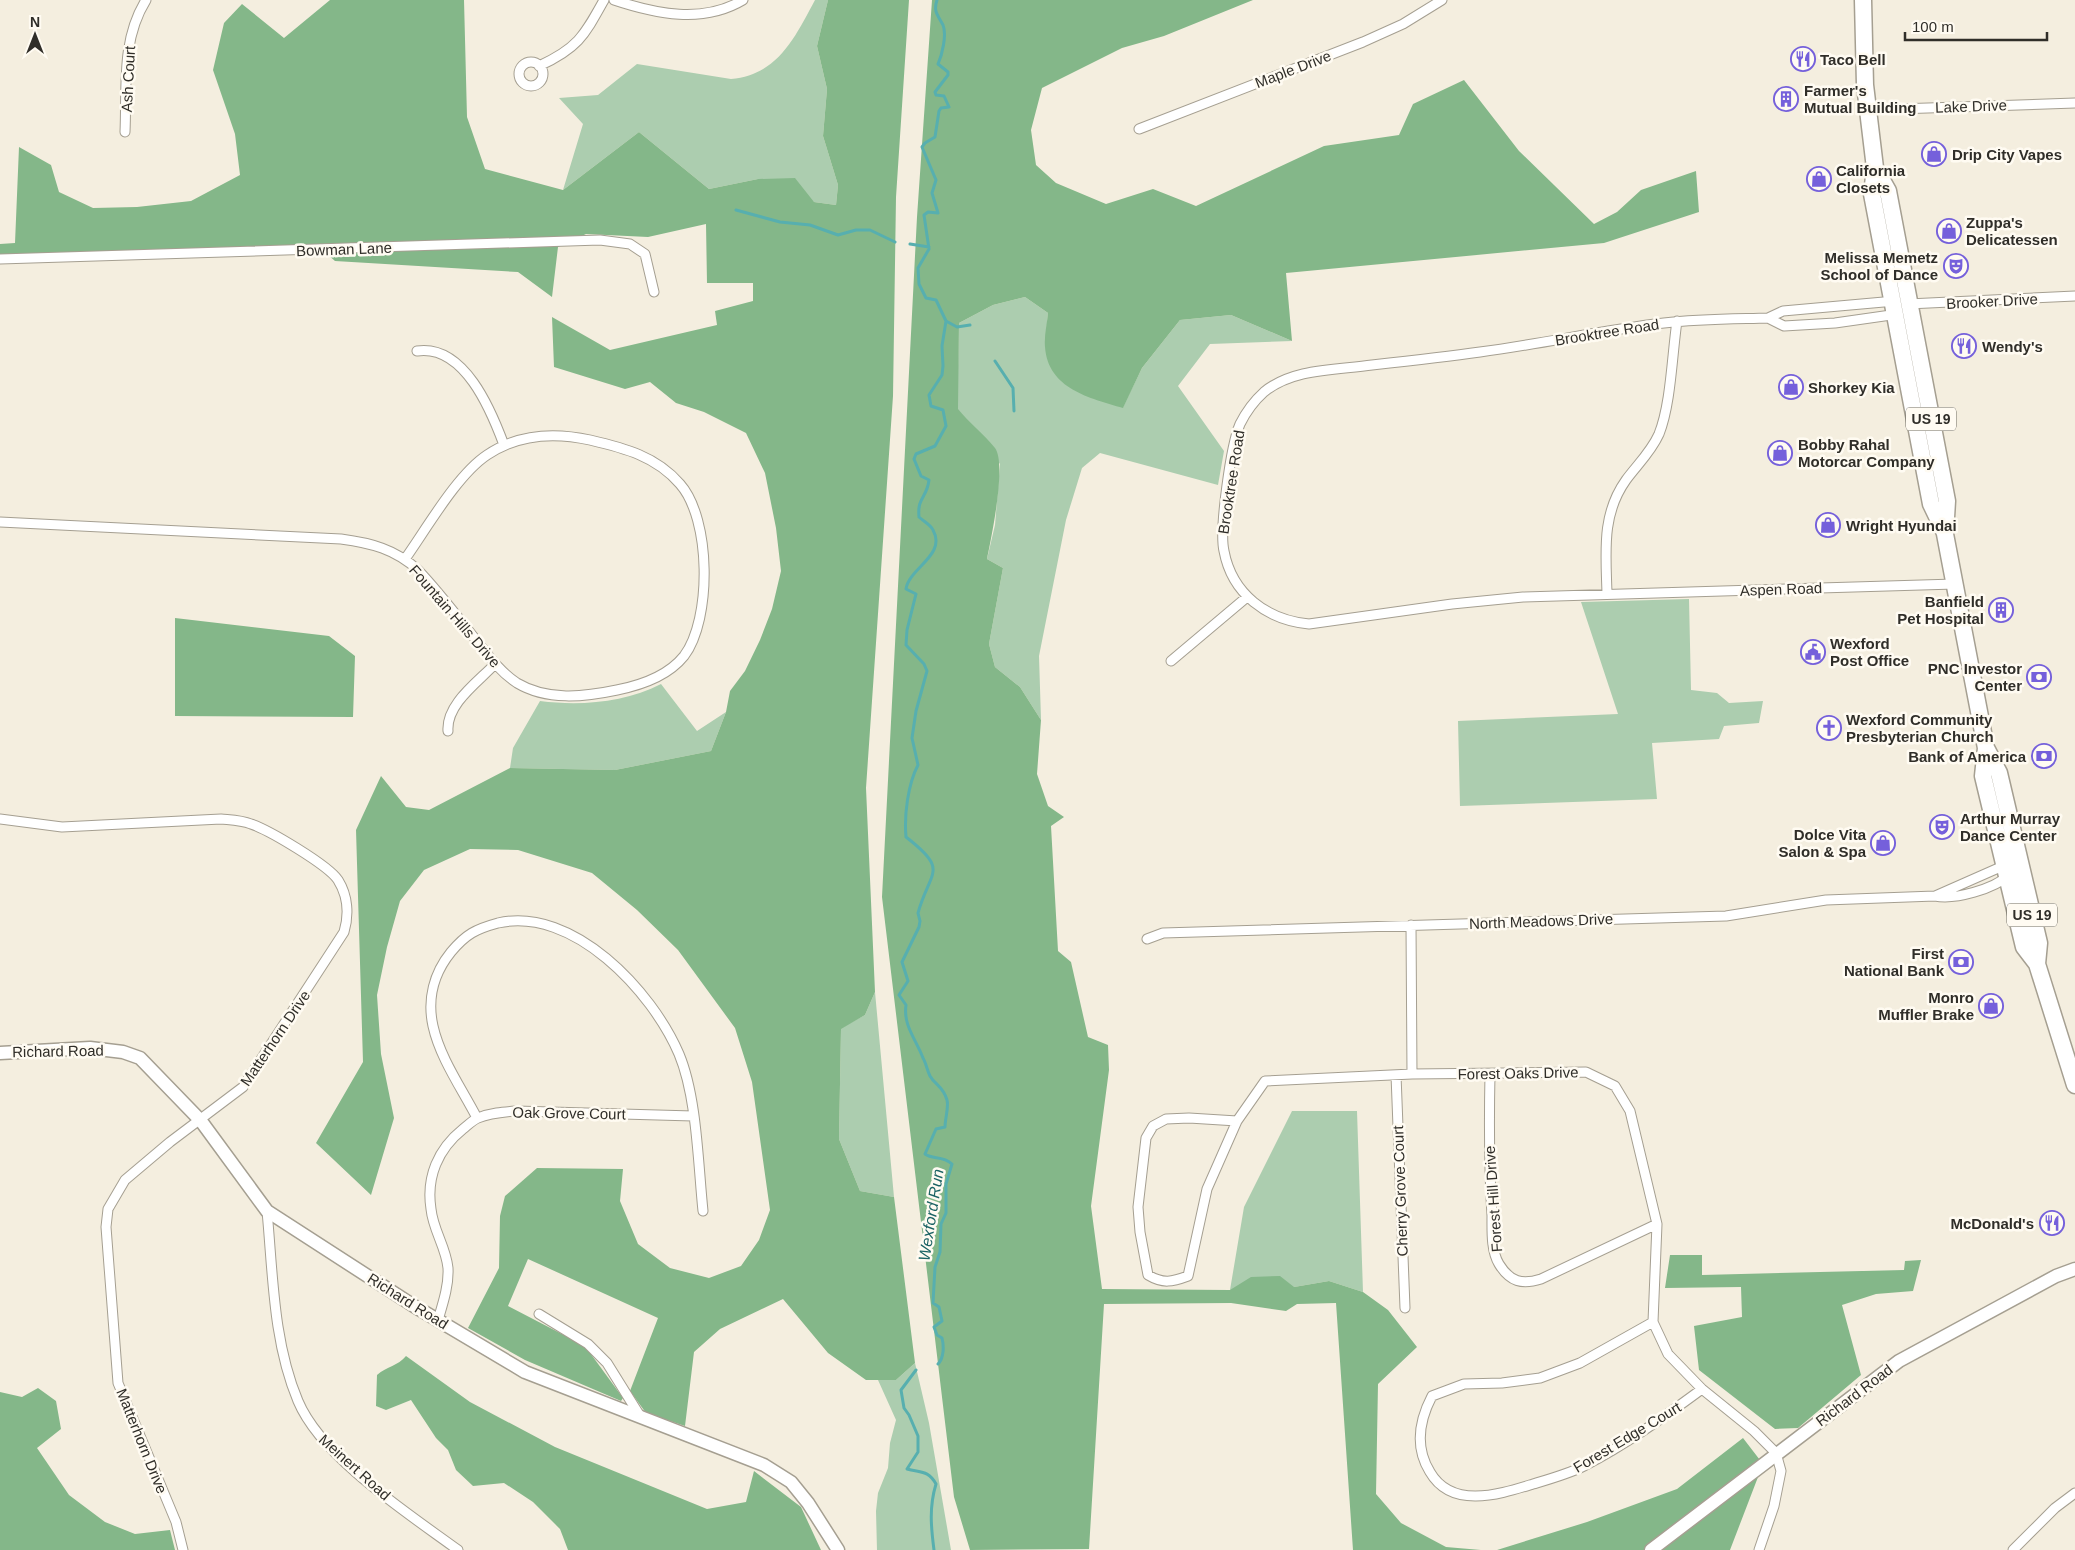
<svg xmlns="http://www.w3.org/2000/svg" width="2075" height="1550" font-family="Arial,sans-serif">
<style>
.green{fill:#accdaf}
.forest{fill:#84b789}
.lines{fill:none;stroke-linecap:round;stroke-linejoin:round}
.stream{stroke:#57afaf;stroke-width:3}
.street-casing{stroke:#a59f91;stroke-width:11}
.secondary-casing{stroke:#a59f91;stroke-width:15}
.highway-casing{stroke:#a59f91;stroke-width:19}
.street{stroke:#fff;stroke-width:9}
.secondary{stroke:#fff;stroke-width:12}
.highway{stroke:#fff;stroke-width:16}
.labels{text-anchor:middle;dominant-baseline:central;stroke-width:5;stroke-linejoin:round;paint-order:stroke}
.shield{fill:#fffbf2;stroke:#6e6c65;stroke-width:1}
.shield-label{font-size:14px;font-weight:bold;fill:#302e29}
.poi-label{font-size:15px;font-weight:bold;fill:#302e29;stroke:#fffbf2;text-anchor:start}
.street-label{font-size:15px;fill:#302e29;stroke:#fffbf2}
.water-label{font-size:16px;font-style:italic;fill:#1b6364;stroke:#fffbf2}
</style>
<rect width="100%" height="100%" fill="#f4eedf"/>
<!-- green -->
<path class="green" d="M815,0H828L817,46L827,89L823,136L838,185L836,205L814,202L758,179L709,189L639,132L563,190L583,124L559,98L598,95L637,64L731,79C778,75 795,37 815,0Z
M1025,297L1048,313L1045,347L1123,407L1142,368L1180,320L1231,315L1292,341L1210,344L1178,386L1224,451L1218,485L1100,453L1082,468L1066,520L1039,656L1041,720L1020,687L995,667L989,644L1003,568L987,559L995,525L1000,464L957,409L959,323L993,305Z
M1689,599L1691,690L1717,693L1729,703L1763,701L1759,723L1724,726L1719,739L1652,743L1657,799L1460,806L1458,721L1618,714L1581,602Z
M661,684L697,731L726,712L711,751L615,770L510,768L513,748L540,701C579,706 625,703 661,684Z
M875,992L894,1197L860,1191L839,1139L841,1028L865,1015Z
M1292,1111H1357L1363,1292L1329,1281L1294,1287L1230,1290L1244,1207Z
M915,1363L929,1423L951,1550H877L876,1511L878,1493L888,1468L890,1443L896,1420L878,1380H896Z"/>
<!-- forest -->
<path class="forest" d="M330,0H464L467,117L485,169L563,190L639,132L709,189L758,179L795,178L814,202L836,205L838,185L823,136L827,89L817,46L828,0H909L896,197L893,396L866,788L875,992L865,1015L841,1029L839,1139L860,1191L894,1197L915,1363L896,1380H866L828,1353L783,1299L720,1329L694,1352L685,1426L646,1413L630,1391L658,1318L528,1259L508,1306L585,1346L623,1398L621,1401L525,1360L468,1328L499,1268L500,1216L505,1196L537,1168L623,1169L620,1201L638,1244L670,1268L709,1278L741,1266L759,1240L770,1210L752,1082L735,1028L678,950L637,910L592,873L518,850L470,849L424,870L400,901L387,947L377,995L381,1054L394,1118L371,1195L316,1143L363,1062L356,830L381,776L406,807L429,810L510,768L615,770L711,751L726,712L730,691L745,671L760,640L772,609L781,571L776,528L765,473L746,433L704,412L676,403L650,382L625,389L554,367L552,317L610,350L717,325L715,311L753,301V283H707L706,224L648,237L586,234L558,247L552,297L518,272L335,261L327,254L323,245L0,255V244L15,243L19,147L51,165L59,192L93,208L137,207L191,201L240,175L235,134L213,70L224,23L242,4L284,38Z
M932,0H1253L1164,36L1122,48L1042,88L1031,130L1036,165L1056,183L1106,204L1153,189L1196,206L1324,146L1399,135L1413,104L1464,80L1519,151L1594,224L1617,212L1641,190L1696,171L1699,212L1604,243L1286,273L1292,341L1231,315L1180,320L1142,368L1123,408C1090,398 1048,389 1045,347C1044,336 1047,324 1048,313L1025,297L993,305L959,323L958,409C969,423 984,434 995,448C1007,464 991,539 987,559L1003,568L989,644L995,667L1020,687L1041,720L1037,774L1048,806L1064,817L1051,826L1058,951L1071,962L1088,1037L1108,1045L1109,1070L1091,1206L1102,1289L1230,1290L1251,1277L1280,1276L1294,1287L1329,1281L1363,1292L1388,1310L1417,1347L1378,1384L1376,1494L1401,1523L1446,1547L1481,1550H1353L1336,1303L1297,1304L1286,1311L1231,1303L1104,1304L1089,1549L970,1550L954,1497L882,897L917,217Z
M175,618L329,636L355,656L353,717L175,716Z
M1670,1255H1702V1275L1904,1270L1905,1261L1921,1260L1913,1291L1876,1294L1842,1305L1861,1375L1798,1428L1775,1429L1699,1370L1694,1326L1742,1317L1741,1287L1665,1288Z
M406,1356L470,1402L555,1447L707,1509L746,1502L754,1471L801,1507L821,1550H568L560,1529L533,1502L504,1483L473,1486L456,1470L448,1450L436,1438L411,1400L386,1410L376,1406L377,1375C387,1366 398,1366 406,1356Z
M38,1388L56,1401L61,1429L37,1448L69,1495L105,1522L135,1534L170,1530L175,1550H0V1392L22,1397Z
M1743,1438L1763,1464L1730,1550H1497L1587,1522L1677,1489Z"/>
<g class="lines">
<!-- stream -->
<path class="stream" d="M937,0C933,12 938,15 943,25C947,35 942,55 938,64L948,72V75L935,92L936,95L944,96L949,107L941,108L939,111L935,137L925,143L922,147L936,180L932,193L938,213L928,212L924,215L929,249L918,268L919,284L926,298L936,300L946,321L942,346L943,366L942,375L929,395L931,406L943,410L946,426L935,446L916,454L914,459L921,476L929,480C927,498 917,497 919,517C923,521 931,525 933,530C947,555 909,568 906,589L916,594L907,630L906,645L924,664L927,671L916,711L912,738L918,765C908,784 904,815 906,837C950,871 930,870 918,913L920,921L919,927L902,962L908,981L899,995L906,1005C903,1026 916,1039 923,1058C926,1063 927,1070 930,1076C935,1085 943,1086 947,1100C949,1107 945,1119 945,1127L936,1129L925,1154C933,1160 942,1155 952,1164L946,1184V1213L941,1224L940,1252L935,1267L933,1303L939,1307L942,1321L934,1327L937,1335L942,1338C944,1346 944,1358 938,1364
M736,210L780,222L810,225L838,235L856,230H870L895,242
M910,244L929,247
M946,321L957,327L970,325
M995,361L1013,388L1014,411
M916,1370L901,1390L904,1408L909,1415L918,1436V1452L907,1469C921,1473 928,1470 936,1484C929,1507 931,1527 934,1550"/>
<defs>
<path id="street" d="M614,0C656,14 703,24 743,0
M519 74a12 12 0 1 1 24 0a12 12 0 1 1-24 0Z
M539,66C578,48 584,36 604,0
M1867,110L2075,103
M1139,129L1363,42L1403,24L1442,0
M125,132C127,87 121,40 146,0
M0,259L600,240L630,244L645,254L654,292
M1895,301L1783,311L1768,318C1734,319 1698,319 1664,323C1602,330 1542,344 1480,352C1444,357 1408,361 1372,365C1337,370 1293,368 1264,392C1254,401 1246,412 1240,424C1231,445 1219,529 1224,551C1232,594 1267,620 1309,624L1452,604L1523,597L1955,584
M1908,304L2075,296
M1768,318L1784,326L1835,323L1898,314
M417,351C464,344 491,410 504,445
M0,522L341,539C371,543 395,549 418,570C439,592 457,616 476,640C488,655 500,672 517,683C547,701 584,697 617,690C642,685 668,676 684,656C712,619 711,519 680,484C656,456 624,448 590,440C554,432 518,434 487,455C457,475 427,528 405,559
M1607,594C1606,553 1601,515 1626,480C1637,465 1651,452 1659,434C1671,404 1672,355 1677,321
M1171,661L1247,597
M448,731C446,704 478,682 495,664
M0,819L62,827L221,819C231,820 241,820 251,824C269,830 328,865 338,880C348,896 349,915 344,932L243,1087L170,1142L125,1180L108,1209L106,1227L118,1383L176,1522L183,1550
M1935,896L2003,866H2009
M1411,925L1412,1074
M1147,939L1163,933L1726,916L1826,900L1935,896C1955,900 1994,889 2009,875
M1490,1074C1489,1122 1489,1168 1492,1216C1492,1231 1491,1251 1499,1264C1510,1282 1522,1285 1541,1279L1657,1224
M1396,1075L1405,1308
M477,1118C462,1089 440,1058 433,1026C427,999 434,973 451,952C466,934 476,929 498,923C573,906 652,991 679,1054C697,1097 698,1163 703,1211
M1189,1118L1237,1121L1207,1189L1188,1276C1172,1282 1163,1284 1148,1275L1140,1232L1138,1207L1146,1138L1153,1126L1166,1119Z
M1237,1121L1265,1081L1412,1074L1586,1072L1615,1086L1630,1111L1657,1224L1653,1322L1668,1354L1702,1389L1754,1431L1776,1453L1781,1471L1774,1506L1759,1550
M267,1211C273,1274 273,1342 298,1401C322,1458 409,1514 458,1550
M539,1314L588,1344L607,1363L640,1416
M438,1320C443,1303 449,1285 448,1268C446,1247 433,1230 431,1209C426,1177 438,1149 463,1129C468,1125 473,1120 478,1118C490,1113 503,1112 516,1111L693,1116
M1653,1322L1580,1363L1540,1378L1502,1383L1464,1384L1432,1396C1419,1421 1415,1448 1430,1472C1452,1510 1500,1494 1533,1484C1550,1479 1568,1474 1584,1466C1625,1445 1664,1417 1702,1389
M2013,1550L2055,1508L2075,1493"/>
<path id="secondary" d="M0,1053L90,1048L123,1052L140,1058L201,1121L267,1211L414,1306L525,1372L764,1465L791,1482L808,1503L838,1550
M1651,1550L1899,1361L2056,1276L2075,1269"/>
<path id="highway" d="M1863,0L1865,85L1875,168L1872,194L1931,504L1944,531
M1875,168L1888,191L1947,501L1945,534L1986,748L1983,776L2024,947L2037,964
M1986,748L1999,773L2039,943L2037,964L2075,1085"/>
</defs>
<!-- street casing -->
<use href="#street" class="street-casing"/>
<!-- secondary casing -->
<use href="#secondary" class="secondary-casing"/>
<!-- highway casing -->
<use href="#highway" class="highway-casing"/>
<!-- street -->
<use href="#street" class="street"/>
<!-- secondary -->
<use href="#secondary" class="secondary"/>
<!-- highway -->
<use href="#highway" class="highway"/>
</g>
<!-- icons -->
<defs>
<symbol id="restaurant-ring" viewBox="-11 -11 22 22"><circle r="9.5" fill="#fffbf2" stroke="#7560db" stroke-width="1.5"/><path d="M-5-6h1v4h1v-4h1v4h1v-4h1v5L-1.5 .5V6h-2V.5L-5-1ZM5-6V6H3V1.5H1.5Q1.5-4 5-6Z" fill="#7560db"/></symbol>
<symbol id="building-ring" viewBox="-11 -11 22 22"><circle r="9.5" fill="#fffbf2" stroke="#7560db" stroke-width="1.5"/><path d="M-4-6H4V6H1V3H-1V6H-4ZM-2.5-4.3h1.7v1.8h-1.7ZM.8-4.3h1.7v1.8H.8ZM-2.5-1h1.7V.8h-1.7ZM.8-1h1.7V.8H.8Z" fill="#7560db"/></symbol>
<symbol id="shop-ring" viewBox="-11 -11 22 22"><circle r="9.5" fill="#fffbf2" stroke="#7560db" stroke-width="1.5"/><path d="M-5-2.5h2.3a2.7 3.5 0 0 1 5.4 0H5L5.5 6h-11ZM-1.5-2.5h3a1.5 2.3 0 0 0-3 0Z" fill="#7560db"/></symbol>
<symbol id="theatre-ring" viewBox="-11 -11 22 22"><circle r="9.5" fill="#fffbf2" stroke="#7560db" stroke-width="1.5"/><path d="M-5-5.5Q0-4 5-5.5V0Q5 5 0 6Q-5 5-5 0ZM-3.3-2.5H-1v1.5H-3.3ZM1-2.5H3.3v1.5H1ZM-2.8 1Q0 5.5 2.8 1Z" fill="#7560db"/></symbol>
<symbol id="civic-ring" viewBox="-11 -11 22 22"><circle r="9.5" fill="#fffbf2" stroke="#7560db" stroke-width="1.5"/><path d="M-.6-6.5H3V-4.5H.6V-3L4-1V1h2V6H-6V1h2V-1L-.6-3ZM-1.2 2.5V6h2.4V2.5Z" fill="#7560db"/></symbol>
<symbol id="bank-ring" viewBox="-11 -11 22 22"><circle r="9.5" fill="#fffbf2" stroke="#7560db" stroke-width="1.5"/><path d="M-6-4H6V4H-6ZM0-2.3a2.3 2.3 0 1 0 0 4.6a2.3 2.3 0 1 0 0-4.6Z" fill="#7560db"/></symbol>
<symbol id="church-ring" viewBox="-11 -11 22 22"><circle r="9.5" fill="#fffbf2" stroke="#7560db" stroke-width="1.5"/><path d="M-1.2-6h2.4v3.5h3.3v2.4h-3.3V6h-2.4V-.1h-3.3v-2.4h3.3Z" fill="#7560db"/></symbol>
</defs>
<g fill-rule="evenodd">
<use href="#restaurant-ring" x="1789" y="45" width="28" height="28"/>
<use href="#building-ring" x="1772" y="85" width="28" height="28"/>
<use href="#shop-ring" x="1920" y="140" width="28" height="28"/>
<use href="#shop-ring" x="1805" y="165" width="28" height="28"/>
<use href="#shop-ring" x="1935" y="217" width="28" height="28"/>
<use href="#theatre-ring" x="1942" y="252" width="28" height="28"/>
<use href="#restaurant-ring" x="1950" y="332" width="28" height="28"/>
<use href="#shop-ring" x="1777" y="373" width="28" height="28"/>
<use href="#shop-ring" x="1766" y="439" width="28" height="28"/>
<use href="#shop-ring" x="1814" y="511" width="28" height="28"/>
<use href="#building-ring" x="1987" y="596" width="28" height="28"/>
<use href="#civic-ring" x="1799" y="638" width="28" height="28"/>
<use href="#bank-ring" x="2025" y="663" width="28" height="28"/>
<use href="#church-ring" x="1815" y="714" width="28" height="28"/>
<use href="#bank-ring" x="2030" y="742" width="28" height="28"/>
<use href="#theatre-ring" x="1928" y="813" width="28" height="28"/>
<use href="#shop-ring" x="1869" y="829" width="28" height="28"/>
<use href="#bank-ring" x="1947" y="948" width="28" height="28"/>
<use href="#shop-ring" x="1977" y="992" width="28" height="28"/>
<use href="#restaurant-ring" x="2038" y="1209" width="28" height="28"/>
</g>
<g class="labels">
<!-- shield labels -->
<g class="shield">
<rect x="1906" y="407.5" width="50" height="23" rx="4"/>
<rect x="2007" y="903.5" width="50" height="23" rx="4"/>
</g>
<g class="shield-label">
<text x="1931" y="419">US 19</text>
<text x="2032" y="915">US 19</text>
</g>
<!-- poi labels -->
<g class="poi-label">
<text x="1820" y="59">Taco Bell</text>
<text x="1804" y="90">Farmer's<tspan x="1804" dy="17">Mutual Building</tspan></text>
<text x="1952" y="154">Drip City Vapes</text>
<text x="1836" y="170">California<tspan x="1836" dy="17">Closets</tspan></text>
<text x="1966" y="222">Zuppa's<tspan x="1966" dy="17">Delicatessen</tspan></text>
<text x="1938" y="257" text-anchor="end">Melissa Memetz<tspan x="1938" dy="17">School of Dance</tspan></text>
<text x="1982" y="346">Wendy's</text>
<text x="1808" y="387">Shorkey Kia</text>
<text x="1798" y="444">Bobby Rahal<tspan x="1798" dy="17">Motorcar Company</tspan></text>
<text x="1846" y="525">Wright Hyundai</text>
<text x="1984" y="601" text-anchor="end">Banfield<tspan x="1984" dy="17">Pet Hospital</tspan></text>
<text x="1830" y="643">Wexford<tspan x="1830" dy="17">Post Office</tspan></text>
<text x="2022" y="668" text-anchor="end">PNC Investor<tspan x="2022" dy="17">Center</tspan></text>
<text x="1846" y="719">Wexford Community<tspan x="1846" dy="17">Presbyterian Church</tspan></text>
<text x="2026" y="756" text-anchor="end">Bank of America</text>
<text x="1960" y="818">Arthur Murray<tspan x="1960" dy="17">Dance Center</tspan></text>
<text x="1866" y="834" text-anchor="end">Dolce Vita<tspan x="1866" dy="17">Salon &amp; Spa</tspan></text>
<text x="1944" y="953" text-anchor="end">First<tspan x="1944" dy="17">National Bank</tspan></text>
<text x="1974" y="997" text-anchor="end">Monro<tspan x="1974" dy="17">Muffler Brake</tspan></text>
<text x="2034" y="1223" text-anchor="end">McDonald's</text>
</g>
<!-- street labels -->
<g class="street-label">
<text transform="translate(1293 69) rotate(-21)">Maple Drive</text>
<text transform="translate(128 79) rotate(-87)">Ash Court</text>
<text transform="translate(1971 106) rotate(-2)">Lake Drive</text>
<text transform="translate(344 249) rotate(-2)">Bowman Lane</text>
<text transform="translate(1992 301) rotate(-3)">Brooker Drive</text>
<text transform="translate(1607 332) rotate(-9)">Brooktree Road</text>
<text transform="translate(1231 482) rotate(-81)">Brooktree Road</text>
<text transform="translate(1781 589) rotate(-2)">Aspen Road</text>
<text transform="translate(455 616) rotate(49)">Fountain Hills Drive</text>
<text transform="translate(1541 921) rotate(-2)">North Meadows Drive</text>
<text transform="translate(275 1038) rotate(-56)">Matterhorn Drive</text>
<text transform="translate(58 1051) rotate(-1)">Richard Road</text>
<text transform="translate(1518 1073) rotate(-1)">Forest Oaks Drive</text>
<text transform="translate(569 1113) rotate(1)">Oak Grove Court</text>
<text transform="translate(1400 1191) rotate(-92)">Cherry Grove Court</text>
<text transform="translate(1493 1199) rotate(-94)">Forest Hill Drive</text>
<text transform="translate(408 1301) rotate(32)">Richard Road</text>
<text transform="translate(1854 1395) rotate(-37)">Richard Road</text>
<text transform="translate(1627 1437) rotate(-31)">Forest Edge Court</text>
<text transform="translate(142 1441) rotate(68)">Matterhorn Drive</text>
<text transform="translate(355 1467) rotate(42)">Meinert Road</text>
</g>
<!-- water labels -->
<g class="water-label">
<text transform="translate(931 1215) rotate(-81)">Wexford Run</text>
</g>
</g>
<!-- north arrow -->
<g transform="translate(35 35)" stroke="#fffbf2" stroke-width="4" paint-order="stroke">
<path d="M0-4L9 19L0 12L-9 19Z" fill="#302e29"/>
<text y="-8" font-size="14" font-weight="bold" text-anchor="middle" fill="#302e29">N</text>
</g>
<!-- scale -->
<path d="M1905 32v8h142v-8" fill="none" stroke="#302e29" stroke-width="2.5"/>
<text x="1912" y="32" font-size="15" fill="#302e29" stroke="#fffbf2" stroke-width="4" paint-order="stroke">100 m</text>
</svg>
